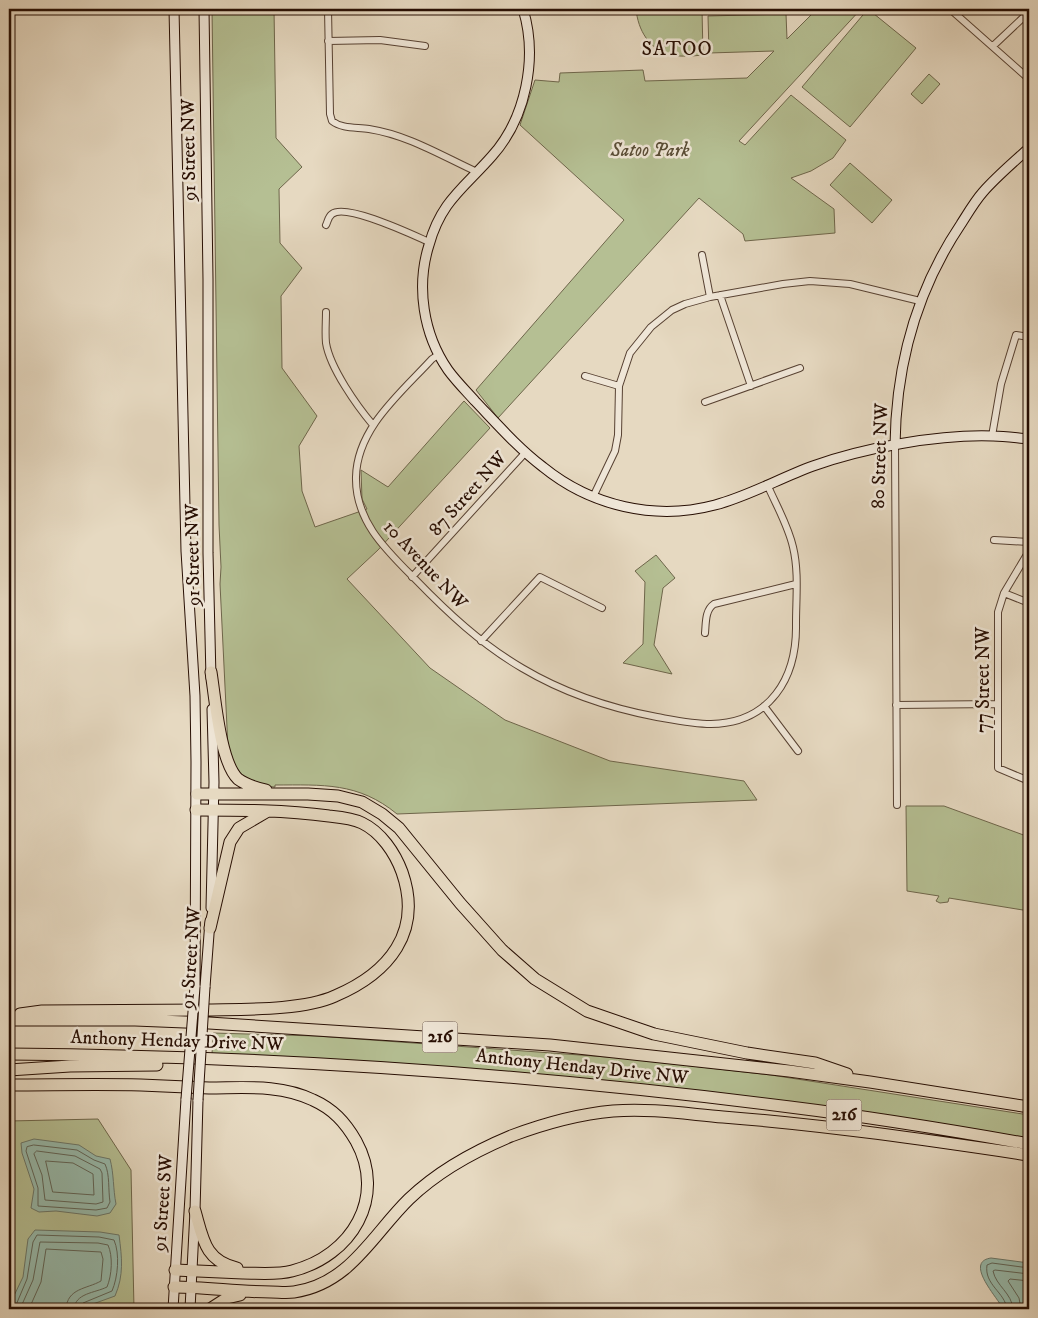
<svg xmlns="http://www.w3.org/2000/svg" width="1038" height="1318" font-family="'IM FELL DW Pica',serif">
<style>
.green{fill:#b5bf93;stroke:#6e664b}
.water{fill:#97bbad;stroke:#6a7669}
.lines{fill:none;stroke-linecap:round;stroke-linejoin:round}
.shore{stroke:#5f6458;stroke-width:1}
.street-casing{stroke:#574132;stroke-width:8}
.secondary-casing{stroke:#270e03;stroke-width:11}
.highway-casing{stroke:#270e03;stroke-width:13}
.street{stroke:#efe6d7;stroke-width:6}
.secondary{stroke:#efe6d7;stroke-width:9}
.highway{stroke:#e6d9c1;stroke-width:11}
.secondary-bridge-casing{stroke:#270e03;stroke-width:11;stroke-linecap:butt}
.secondary-bridge{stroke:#efe6d7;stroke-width:9}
.labels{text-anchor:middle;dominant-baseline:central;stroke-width:5;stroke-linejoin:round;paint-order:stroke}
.shield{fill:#efe6d7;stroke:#634f43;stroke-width:1}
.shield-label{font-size:18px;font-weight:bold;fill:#270e03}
.street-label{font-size:19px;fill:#270e03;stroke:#efe6d7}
.park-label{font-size:19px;font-style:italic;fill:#594c35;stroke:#efe6d7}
.neighbourhood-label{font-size:20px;letter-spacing:1px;fill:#270e03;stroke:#efe6d7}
</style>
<rect width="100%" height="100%" fill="#e6d9c1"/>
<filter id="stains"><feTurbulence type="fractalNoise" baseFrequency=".004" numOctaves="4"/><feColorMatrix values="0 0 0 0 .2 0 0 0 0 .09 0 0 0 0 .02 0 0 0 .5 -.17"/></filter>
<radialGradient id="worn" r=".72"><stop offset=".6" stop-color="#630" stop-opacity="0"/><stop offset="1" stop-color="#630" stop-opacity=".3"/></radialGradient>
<!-- green -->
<path class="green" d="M212,9H274L276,138L302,167L279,189L280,243L302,268L281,296L282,368L317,416L299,446L302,491L315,527L367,509L362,499L361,470L388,487L464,401L490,428L378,550L347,579L430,668L505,720L610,761L744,781L757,800L397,814C358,782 323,785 275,785V787L262,786L243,777L236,770L228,748L220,584L221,567L219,525Z
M636,9H702L703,55C693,56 682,57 672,55C649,50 638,30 636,9Z
M817,9H861L739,141L745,145L791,95L846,140L833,158L811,171L791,178L834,209L835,233L745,241L743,234L699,198L498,418L476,390L624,220L520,125L535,80L559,82L560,73L643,70L645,81L747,78L774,51L709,53L708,16L786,14L787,39Z
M868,9L916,48L850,127L802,87Z
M929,74L940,84L922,104L911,94Z
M850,163L892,200L872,223L830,185Z
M656,555L675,578L663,588L654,645L672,674L623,663L643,644L645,582L635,571Z
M906,806H944L1029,837V911L949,898L948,902L940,903L936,901L939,896L907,891Z
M213,1033L316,1036L621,1058L771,1075L1029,1115V1140L766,1099L212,1054Z
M98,1119L131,1170L134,1309H9V1121Z"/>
<!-- water -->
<path class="water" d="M34,1139L79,1145L96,1156L110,1159C114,1174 113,1189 116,1204L110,1213L97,1216L56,1211L39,1212L31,1208L34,1189L22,1153L21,1143Z
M35,1230L100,1232L119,1235C122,1258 124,1275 115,1296L79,1309H9V1306L23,1277L28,1239Z
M991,1258L1029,1263V1309H1003C999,1299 963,1262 991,1258Z"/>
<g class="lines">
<!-- shore -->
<path class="shore" d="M34,1145L77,1150L94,1160L105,1164C110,1175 108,1189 110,1202L107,1208L96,1210L38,1206V1188L26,1151L27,1147Z
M37,1151L75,1156L100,1169L102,1173L103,1202L96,1204L45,1200L42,1175L34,1154Z
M46,1161L73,1163L93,1174L94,1195L53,1192Z
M9,1308L16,1305L27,1279L33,1242L37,1235L99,1237L114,1240C120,1254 118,1277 112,1291L83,1303L80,1309
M20,1309L33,1280L40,1242L98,1243L108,1245C113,1256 112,1275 107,1287C95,1293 75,1293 74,1309
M29,1309L41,1282L46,1249L101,1252L103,1259L101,1281C87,1289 67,1288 66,1309
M1007,1309C1005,1292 984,1285 987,1265L992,1263L1029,1268
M1013,1309C1012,1293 996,1286 993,1271L995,1270L1029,1274
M1021,1309L1019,1298L1008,1281L1010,1279L1029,1281"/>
<defs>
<path id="street" d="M328,9L330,114L332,121C342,129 357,127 369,129C408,135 442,156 477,172
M950,9L1029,79
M328,41L380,40L425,46
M993,46L1029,12
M326,225C328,221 328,217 332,214C346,203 413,235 429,242
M702,255L710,297
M720,295L751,386
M326,312C326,322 325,333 326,343C330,368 357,406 373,425
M438,355L432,359C401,393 357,428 356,477C355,521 386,550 415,579C448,613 481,644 522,668C564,693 609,708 657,717C674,720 693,724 711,724C770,723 797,678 796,624C796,598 799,572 793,547C788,525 776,505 767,484
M585,376L619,386
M705,402L800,368
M992,436L1001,384L1016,335L1029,337
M895,445L897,805
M593,497L615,451L618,435L619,386L630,353L651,327L672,310L685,304L710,297L783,284L810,281L850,284L920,301
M994,540L1029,542
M1029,551L1004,593L998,612V768L1029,781
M412,577L525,453
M1004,593L1029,603
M705,633C706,623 705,610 714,604L796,584
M481,641L540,577L602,608
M896,705L997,704
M764,706L798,751"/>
<path id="secondary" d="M174,9L186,551L195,696L196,762L195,987
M204,9L208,279V553L211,678
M523,9C538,58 526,118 492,156C464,188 441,201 429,245C416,286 423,334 448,370C456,381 466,391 475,401C497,424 518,448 543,467C591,506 655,521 715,505C749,496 780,478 813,466C863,448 939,434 993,436C1005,436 1017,438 1029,439
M895,445C896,364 916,291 961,224C968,213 975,201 983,192C997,176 1014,162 1029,148
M211,908L214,782L212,709
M205,987L210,921
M173,1309L186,1099
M190,1309L195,1211L198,1100"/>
<path id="highway" d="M211,672C215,697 220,762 238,779C246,785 257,788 266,790
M197,794H308L338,796L362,802L382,814L399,828L460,903L502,950L535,979L587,1011L654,1034L747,1053L815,1063L847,1074
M210,928L230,842L239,828L268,811
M20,1014L42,1011C96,1011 150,1010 204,1010C241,1009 302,1011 335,996C389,973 423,932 402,872C395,853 381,832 362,823C352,818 339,817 329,816C285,810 241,810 196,810
M9,1020H135L209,1023L550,1045L789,1071L870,1082L1029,1107
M9,1054C270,1056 531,1074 790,1107C870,1117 950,1130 1029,1144
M9,1070L70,1066L157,1065
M9,1085C53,1085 97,1084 141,1085C164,1086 186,1087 209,1088C244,1088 280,1084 313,1100C333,1109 345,1122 356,1141C387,1197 352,1256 292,1271C277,1275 259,1273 243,1273C220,1272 198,1271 175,1270
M195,1211C203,1239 205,1261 237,1268
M174,1287C207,1287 238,1292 271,1292C278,1292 286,1293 294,1292C350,1284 373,1234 409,1199C437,1172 475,1151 511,1136C543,1124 579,1114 613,1111C650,1108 687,1114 723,1117C826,1125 928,1140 1029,1155
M210,1309L227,1298L240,1295"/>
</defs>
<!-- street casing -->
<use href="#street" class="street-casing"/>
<!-- secondary casing -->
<use href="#secondary" class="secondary-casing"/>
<!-- highway casing -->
<use href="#highway" class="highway-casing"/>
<!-- street -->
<use href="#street" class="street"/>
<!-- secondary -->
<use href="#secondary" class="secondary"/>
<!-- highway -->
<use href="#highway" class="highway"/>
<defs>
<path id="secondary-bridge" d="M186,1099L195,987
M198,1100L205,987"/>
</defs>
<!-- secondary-bridge casing -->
<use href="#secondary-bridge" class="secondary-bridge-casing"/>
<!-- secondary-bridge -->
<use href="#secondary-bridge" class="secondary-bridge"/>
</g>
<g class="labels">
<!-- shield labels -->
<g class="shield">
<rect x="422.5" y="1021.5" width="35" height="31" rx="4"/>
<rect x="826.5" y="1099.5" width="35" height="31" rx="4"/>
</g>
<g class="shield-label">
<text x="440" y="1037">216</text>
<text x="844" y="1115">216</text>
</g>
<!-- street labels -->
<g class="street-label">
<text transform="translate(189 150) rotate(-91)">91 Street NW</text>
<text transform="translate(880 456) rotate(-88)">80 Street NW</text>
<text transform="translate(468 494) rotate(-48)">87 Street NW</text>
<text transform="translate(193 555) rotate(-91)">91 Street NW</text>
<text transform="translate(425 565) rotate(47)">10 Avenue NW</text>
<text transform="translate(983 680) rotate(-90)">77 Street NW</text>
<text transform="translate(191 958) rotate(-86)">91 Street NW</text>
<text transform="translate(177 1041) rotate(2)">Anthony Henday Drive NW</text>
<text transform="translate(582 1067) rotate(6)">Anthony Henday Drive NW</text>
<text transform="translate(163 1203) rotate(-86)">91 Street SW</text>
</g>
<!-- park labels -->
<g class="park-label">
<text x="650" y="150">Satoo Park</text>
</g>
<!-- neighbourhood labels -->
<g class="neighbourhood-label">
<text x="677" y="49">SATOO</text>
</g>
</g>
<!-- margin -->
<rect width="1038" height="1318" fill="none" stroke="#e6d9c1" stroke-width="30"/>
<rect x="10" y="10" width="1018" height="1298" fill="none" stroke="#270e03" stroke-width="2.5"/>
<rect x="15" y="15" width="1008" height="1288" fill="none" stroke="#270e03"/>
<rect width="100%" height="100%" filter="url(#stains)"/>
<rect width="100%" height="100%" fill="url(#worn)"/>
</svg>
